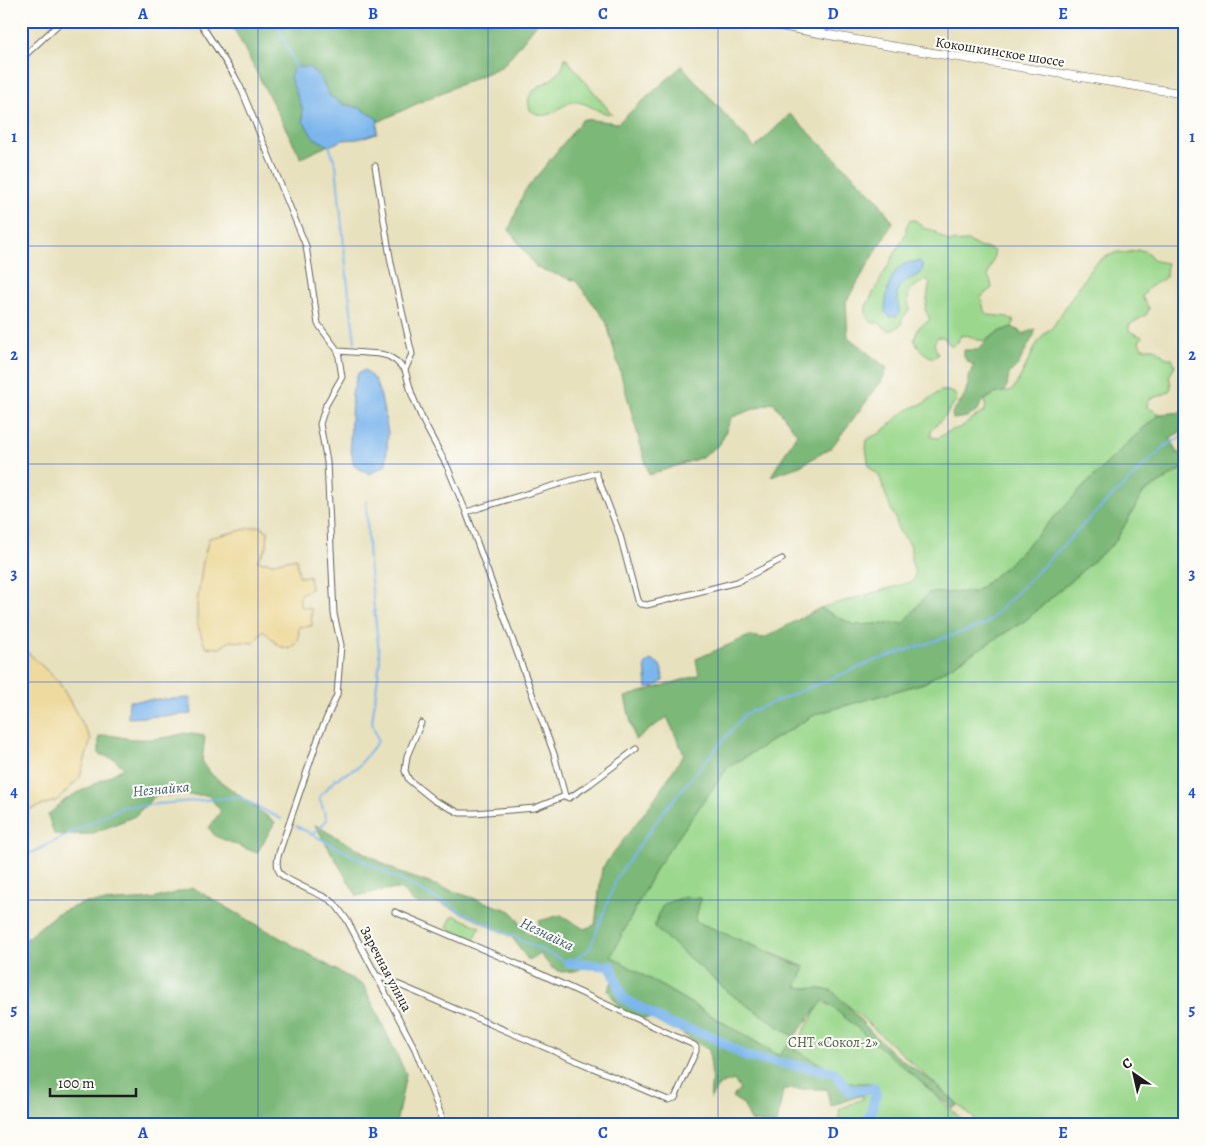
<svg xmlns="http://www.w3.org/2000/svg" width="1206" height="1146" font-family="Alegreya,serif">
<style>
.green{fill:#9bd88d;stroke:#5c7a54}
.forest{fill:#7cb878;stroke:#4c6a4a}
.sand{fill:#eeda9e;stroke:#857b5d}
.water{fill:#7cb6ed;stroke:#4c6984}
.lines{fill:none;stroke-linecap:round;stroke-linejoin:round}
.stream{stroke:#7cb6ed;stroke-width:2}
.river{stroke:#7cb6ed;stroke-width:10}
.street-casing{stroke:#636155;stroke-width:7}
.secondary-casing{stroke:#636155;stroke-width:9}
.street{stroke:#fff;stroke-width:5}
.secondary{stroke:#fff;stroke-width:8}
.grid{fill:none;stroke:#1d4ed8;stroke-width:1;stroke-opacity:0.55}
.labels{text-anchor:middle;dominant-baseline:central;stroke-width:4;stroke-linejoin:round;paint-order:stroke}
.street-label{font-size:14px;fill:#1c1c1c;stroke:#fdfcf7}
.park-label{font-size:14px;fill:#485e44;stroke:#fdfcf7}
.water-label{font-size:15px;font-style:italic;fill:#425a70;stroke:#fdfcf7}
.neatline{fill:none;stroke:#1d4ed8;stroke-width:2}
.grid-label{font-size:16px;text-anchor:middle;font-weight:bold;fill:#1d4ed8}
</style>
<rect width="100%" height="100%" fill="#fdfcf7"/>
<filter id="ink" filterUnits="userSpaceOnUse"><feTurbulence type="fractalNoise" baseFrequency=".02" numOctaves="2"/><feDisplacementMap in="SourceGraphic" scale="10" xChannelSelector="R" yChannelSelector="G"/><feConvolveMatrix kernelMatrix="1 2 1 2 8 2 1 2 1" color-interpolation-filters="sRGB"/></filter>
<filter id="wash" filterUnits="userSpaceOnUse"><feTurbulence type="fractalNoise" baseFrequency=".0096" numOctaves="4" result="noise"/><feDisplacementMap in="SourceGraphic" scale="20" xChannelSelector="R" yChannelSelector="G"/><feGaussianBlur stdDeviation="1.12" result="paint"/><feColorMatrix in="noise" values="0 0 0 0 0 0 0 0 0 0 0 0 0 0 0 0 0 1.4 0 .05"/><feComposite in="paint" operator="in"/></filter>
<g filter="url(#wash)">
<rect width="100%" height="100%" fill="#e8e1be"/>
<!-- green -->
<path class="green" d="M565,57L612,114C598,114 587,101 574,102C558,104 550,125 530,110C522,86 550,85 559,72C563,68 564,62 565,57Z
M915,220L925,229L932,230L949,242L968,241L981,248H988L994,251C995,261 989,267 988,276L991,282L992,288L981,297L984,310L988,315L1008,317L1014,321L1012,327C1007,329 1001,330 997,333C991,336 986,342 979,340C970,338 973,334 960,336L958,342L952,346L947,342L944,337H938L934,343L938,355L933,358C924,354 917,348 914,339L919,327L930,320L925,309C928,300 927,292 930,283L926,279C912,289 904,290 910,309L902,319L901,325L895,329L889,331L879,323H872C866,318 865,314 866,306L906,233V227L909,221Z
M1139,250L1146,251L1155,261L1167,263L1166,277C1157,284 1147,286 1142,297L1149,308L1147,314L1129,325V331L1142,337L1139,342L1142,348H1155L1165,357L1172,359L1175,365L1169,377C1177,396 1160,394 1148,400L1147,407L1160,414L1140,431L1096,474L1010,563L975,592L928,593L905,623L854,625L820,608L911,582L914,579L915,572L911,560V547L908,541L899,531L897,526L896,519L890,507L879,475L869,467L866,447L867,440L873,436L879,434L899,416L911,408L924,403L940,391H947L954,393L957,399L946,415L931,430V437L938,438L949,431L962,427L973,418L984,412L986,406L985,400L996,393L1010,391L1015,387L1038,342L1046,332L1052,328L1093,265L1105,257L1118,252L1125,253Z
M1185,467V1125H981L831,990L795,987L805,967L695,921L700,898L654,927L732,995L794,1037L780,1056L611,956L655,870L727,768L816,714L924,683L1026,620L1115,542L1143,493Z
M453,915L480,927L474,940L447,927Z
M822,1001L848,1016L968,1125H838L840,1109L864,1098L793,1049Z"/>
<!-- forest -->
<path class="forest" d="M230,21H539L503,66L427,99L301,158Z
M682,66L755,148L790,114L876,198L893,222L846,302L848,337L887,368L881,382L831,448L800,466L771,476L797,434L773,402L732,417L720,444L700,458L649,475L606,321L576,281L537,268L509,230L524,192L583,119L618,123Z
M1012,327L1018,330L1023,334L1035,329L1034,335L1027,347L1018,365L1009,374L1007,386L1003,392C992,394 980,400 978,411L967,417L953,419L952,413L964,397L968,384V377L974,365L968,362L964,357V350H978L987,340L998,332Z
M1185,412V429L1170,438L1177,453H1185V467L1143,493L1115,542L1026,620L924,683L816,714L727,768L655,870L611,956L779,1056L787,1045L829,1069L850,1083H873L877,1090L830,1106L827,1089H783L777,1125L751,1121L743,1104L732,1097L740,1090L734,1080L719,1085L710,1099L712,1077L709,1050L657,1018L639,1019L621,1010L608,990L617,971L588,966L575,971L562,972L552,968L540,954L529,961L512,937L441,903H414L401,889L384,890L357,896L315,825L400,873L511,911L528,934L539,936V921L561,915L584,929L595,925L602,868L651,804L684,754L667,717L635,740L625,697L699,675L696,659L749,636L764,638L820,608L854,625L904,623L928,593L975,592L1010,563L1096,474L1140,431L1160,414Z
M185,733L205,736L202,761L212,775L275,822L257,853L215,836L209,828L221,811L208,795H156L135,816L91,834H54L48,815L66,799L124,768L114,759L99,754V737C110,732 122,739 134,739C151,740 168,738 185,733Z
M193,888L364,986L406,1074L397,1119L395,1125H21V943L56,914L84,903L152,899Z
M685,897L701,898L695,921L805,968L796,987L831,990L845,1003L873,1034L894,1054L930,1080L958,1105L952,1108L824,1000L794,1037L732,995L654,927L663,904Z"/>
<!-- sand -->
<path class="sand" d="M259,526L268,531L267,547L257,561L273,563L296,558L299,577L309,576L311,589L300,594V606L311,609L312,626L299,627L298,641L290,649L279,646L263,630L254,643L230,641L220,648L205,647L197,623V603L203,561L209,538Z
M21,646L59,682L91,739L80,777L58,800L28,810L21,816Z"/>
<!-- water -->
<path class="water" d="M295,67H309L320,77L330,96L343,104L360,108L378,119L377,133L358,139L343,140L329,146L313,137L303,121L302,108L290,77Z
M920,261L923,266L921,273C914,278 898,281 897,293C897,297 899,307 899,313L897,316L890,317L885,312C886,295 889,269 908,263C911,262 916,262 920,261Z
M365,370L375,380L381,397L388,433L386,465L370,474L354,466L350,444L352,393L358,373Z
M650,660C663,663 662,669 663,681L654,687L647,688L645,665Z
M190,698L192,714L128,718L129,701Z"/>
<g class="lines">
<!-- stream -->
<path class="stream" d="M276,21L296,67
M328,143L336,165L348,286L355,342
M296,826L464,913L569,963L590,949L617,877L664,811L745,714L874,661L986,624L1096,512L1165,446L1185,435
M312,835L327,820L319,797L336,779L358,767L378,741L372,722L380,661L369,563L366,501
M21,860L23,857L123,807L239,797L281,819"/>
<!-- river -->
<path class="river" d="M569,963L611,966L623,998L669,1024L709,1035L747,1057L834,1072L849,1091L874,1088L876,1094L867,1125"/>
</g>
</g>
<g filter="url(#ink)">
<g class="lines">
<defs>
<path id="street" d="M199,21L234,75L240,86L306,246L318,324L338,351L342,377L326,405L320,424L327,462L334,614L341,645L337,695L320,733L279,853C277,859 276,867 280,873C284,880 320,894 330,900L335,904L347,920L415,1049L445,1125
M822,34V23L824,21
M21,59L62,21
M375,166L391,263L412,354L405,370
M338,351L380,354L388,356L396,361L405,370L412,395L424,423L447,466L466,512L554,754L565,796
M466,512L596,473L620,535L637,600L640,604L647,605L737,582L782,559
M421,723L407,756L405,771L409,780L435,801L460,813H475L535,808L565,796L569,798L590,784L636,749
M376,975L668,1100L675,1098L696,1051V1047L694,1045L536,972L395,912"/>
<path id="secondary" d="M753,21L878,44L1185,94"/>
</defs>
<!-- street casing -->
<use href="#street" class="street-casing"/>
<!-- secondary casing -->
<use href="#secondary" class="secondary-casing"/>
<!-- street -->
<use href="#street" class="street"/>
<!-- secondary -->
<use href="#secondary" class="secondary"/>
</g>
</g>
<!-- grid -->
<path class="grid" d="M258,21V1125M488,21V1125M718,21V1125M948,21V1125M21,246H1185M21,464H1185M21,682H1185M21,900H1185"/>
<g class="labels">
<!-- street labels -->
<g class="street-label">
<text transform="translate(1000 52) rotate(9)">Кокошкинское шоссе</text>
<text transform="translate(386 969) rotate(62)">Заречная улица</text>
</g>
<!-- park labels -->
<g class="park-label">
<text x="833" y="1042">СНТ «Сокол-2»</text>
</g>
<!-- water labels -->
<g class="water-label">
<text transform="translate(161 789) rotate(-5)">Незнайка</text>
<text transform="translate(547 934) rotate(26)">Незнайка</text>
</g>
</g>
<!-- margin -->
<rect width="1206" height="1146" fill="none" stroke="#fdfcf7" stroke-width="55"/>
<!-- north arrow -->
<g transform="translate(1134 1074) rotate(326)" stroke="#fdfcf7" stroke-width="4" paint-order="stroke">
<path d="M0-4L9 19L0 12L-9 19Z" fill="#1c1c1c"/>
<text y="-8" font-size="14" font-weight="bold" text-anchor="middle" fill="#1c1c1c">С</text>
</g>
<!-- scale -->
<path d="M50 1088v8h86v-8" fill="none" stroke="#1c1c1c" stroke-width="2.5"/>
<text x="58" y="1088" font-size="15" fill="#1c1c1c" stroke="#fdfcf7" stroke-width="4" paint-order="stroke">100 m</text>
<rect x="28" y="28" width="1150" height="1090" class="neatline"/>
<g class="grid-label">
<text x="143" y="19">A</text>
<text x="373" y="19">B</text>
<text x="603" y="19">C</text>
<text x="833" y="19">D</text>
<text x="1063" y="19">E</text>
<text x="14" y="142">1</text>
<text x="1192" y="142">1</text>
<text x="14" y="360">2</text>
<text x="1192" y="360">2</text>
<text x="14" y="579">3</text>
<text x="1192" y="579">3</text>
<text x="14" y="797">4</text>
<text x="1192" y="797">4</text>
<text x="14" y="1015">5</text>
<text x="1192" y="1015">5</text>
<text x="143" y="1138">A</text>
<text x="373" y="1138">B</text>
<text x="603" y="1138">C</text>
<text x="833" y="1138">D</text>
<text x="1063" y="1138">E</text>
</g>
</svg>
